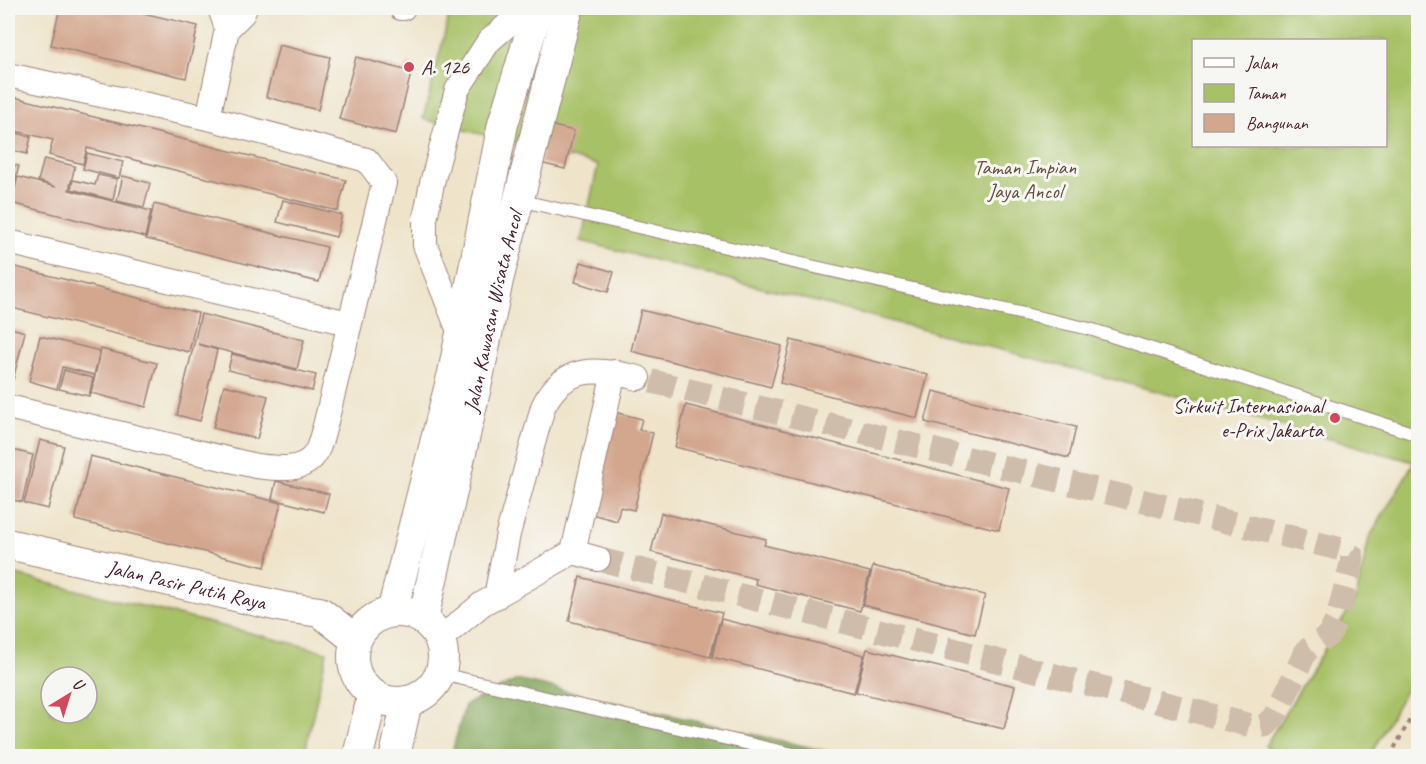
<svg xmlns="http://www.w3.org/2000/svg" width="1426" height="764" font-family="Caveat,sans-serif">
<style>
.green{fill:#a7c166;stroke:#787048;stroke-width:1.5;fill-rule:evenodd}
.forest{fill:#85a75b;stroke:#686343;stroke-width:1.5}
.building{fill:#d3a68e}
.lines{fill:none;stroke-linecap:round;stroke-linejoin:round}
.minor-tunnel{stroke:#cebdaa;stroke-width:24;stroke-dasharray:24 12;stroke-linecap:butt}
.service-casing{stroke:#9c827a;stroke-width:14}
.minor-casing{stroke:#9c827a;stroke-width:26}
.tertiary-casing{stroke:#9c827a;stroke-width:32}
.path{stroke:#9c827a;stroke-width:4;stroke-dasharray:4.5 4.5;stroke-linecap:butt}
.service{stroke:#fff;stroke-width:12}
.minor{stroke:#fff;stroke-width:24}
.tertiary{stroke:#fff;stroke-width:30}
.poi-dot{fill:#d1495b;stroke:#f6f6f2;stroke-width:2}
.labels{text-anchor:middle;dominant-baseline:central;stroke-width:6;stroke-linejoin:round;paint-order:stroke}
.poi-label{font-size:21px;fill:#4a1f2b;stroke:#f6f6f2;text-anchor:start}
.park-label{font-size:21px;fill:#66503d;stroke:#f6f6f2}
.street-label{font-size:21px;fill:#4a1f2b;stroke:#f6f6f2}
</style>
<rect width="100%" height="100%" fill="#f6f6f2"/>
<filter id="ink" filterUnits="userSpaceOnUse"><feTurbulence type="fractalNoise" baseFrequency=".0167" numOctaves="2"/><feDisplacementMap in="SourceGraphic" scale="12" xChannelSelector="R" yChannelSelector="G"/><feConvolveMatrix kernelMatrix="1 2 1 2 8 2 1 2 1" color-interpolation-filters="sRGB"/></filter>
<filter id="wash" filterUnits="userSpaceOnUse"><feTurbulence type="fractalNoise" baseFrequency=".008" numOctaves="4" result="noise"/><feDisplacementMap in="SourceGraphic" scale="24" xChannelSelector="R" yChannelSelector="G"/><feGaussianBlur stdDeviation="1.35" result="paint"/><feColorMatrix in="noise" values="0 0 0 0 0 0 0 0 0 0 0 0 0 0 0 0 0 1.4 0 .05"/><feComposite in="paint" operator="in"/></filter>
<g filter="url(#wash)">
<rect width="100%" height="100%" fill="#efe4ca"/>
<!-- green -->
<path class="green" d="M451,8H1418V667L1370,756H1282L1265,746L1356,598L1369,538L1414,462L1090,373L581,241L598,165L423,119ZM1194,40H1386V146H1194Z
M8,573L327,652L304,756H8ZM51,677H87V713H51Z"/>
<!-- forest -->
<path class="forest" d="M517,680L847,756H451L465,705Z"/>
<g id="blocks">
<!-- building -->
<path class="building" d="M60,8H122L198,26L186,78L51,45Z
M279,45L330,57L318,110L266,97Z
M356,57L405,70L407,64L413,65L396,134L339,119Z
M14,97L346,180L338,211L87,148L83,164L49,155L53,140L8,129Z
M550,125L574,131L565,169L540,163Z
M10,131L31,137L27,154L8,149Z
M87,153L123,162L119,178L83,169Z
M44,159L75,166L69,190L151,211L145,237L11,203L18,177L56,187L38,181Z
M8,164L19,166L9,205L8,204Z
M98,175L117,179L113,200L71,189L73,180L95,185Z
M123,176L150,183L144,207L117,201Z
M283,200L342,215L336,237L277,222Z
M154,204L327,247L319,282L146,239Z
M581,262L614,272L608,292L575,282Z
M8,265L198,313L189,352L8,307Z
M641,310L782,346L771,387L631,351Z
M201,314L304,340L297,369L198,344L217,350L200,421L177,415Z
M8,327L25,332L13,380L8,378Z
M40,336L100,351L94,375L62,367L57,389L29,381Z
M791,340L928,375L917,418L780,383Z
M101,349L157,363L146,407L91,393Z
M232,354L316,375L312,391L228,370Z
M64,370L93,378L89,396L59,389Z
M224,385L268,396L257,439L213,428Z
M933,391L1076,427L1069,458L925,422Z
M686,405L1009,488L999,530L675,447Z
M610,411L642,419L639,430L653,433L634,510L620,507L617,521L584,512Z
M40,440L64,446L48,509L24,503Z
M13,450L33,455L22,502L8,499V471Z
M90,456L281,503L265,567L75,520Z
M276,481L329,494L324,512L272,499Z
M661,513L766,539L764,545L870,572L860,611L755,584L756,579L651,552Z
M873,566L985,595L975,634L863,605Z
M580,577L722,613L710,657L569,621Z
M721,619L864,655L854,693L712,657Z
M867,649L1015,686L1004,729L856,692Z"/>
</g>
</g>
<g filter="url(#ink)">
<use href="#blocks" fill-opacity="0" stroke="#9c827a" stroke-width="1.5"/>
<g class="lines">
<!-- minor-tunnel -->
<path class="minor-tunnel" d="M598,559L1257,727L1266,725L1275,717L1306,651L1329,635L1337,620L1352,562V556L1344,550L638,378"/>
<defs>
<path id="service" d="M518,200L1090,329L1418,435
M441,674L802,756"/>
<path id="minor" d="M401,8H403
M227,29L243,13L245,8
M8,75L208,118L367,160L384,183L325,426C322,435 320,447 315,454C303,473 275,468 256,466L8,407
M208,118L227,29L220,8
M8,242L348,323
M461,336L425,245V219L432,183L457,90L489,41L527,8
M573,552L614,372
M496,597L508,534L543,407C563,364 598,368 638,378
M440,639L482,604L573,552L598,559"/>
<g id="tertiary">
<path id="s1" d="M8,544L283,607L320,612L356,640"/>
<path d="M392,612L453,373L503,124L538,8"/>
<circle cx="398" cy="657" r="45"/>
<path id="s2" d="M423,619L478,378L498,280L568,8"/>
<path d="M358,756L373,694"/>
<path d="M395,756L407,701"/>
</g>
</defs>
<!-- service casing -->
<use href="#service" class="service-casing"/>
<!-- minor casing -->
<use href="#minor" class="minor-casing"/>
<!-- tertiary casing -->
<use href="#tertiary" class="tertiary-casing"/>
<!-- path -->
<path class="path" d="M1390,756L1418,705"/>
<!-- service -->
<use href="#service" class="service"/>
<!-- minor -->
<use href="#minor" class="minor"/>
<!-- tertiary -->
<use href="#tertiary" class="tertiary"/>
</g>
</g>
<!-- markers -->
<g class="poi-dot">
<circle cx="409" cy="67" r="6"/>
<circle cx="1335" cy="418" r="6"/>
</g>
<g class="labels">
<!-- poi labels -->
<g class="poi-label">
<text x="421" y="67">A. 126</text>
<text x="1323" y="406" text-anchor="end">Sirkuit Internasional<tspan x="1323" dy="24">e-Prix Jakarta</tspan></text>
</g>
<!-- park labels -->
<g class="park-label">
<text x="1025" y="167">Taman Impian<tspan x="1025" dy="24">Jaya Ancol</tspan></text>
</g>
<!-- street labels -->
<g class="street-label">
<text stroke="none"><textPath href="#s2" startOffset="315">Jalan Kawasan Wisata Ancol</textPath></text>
<text stroke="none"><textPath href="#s1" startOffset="183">Jalan Pasir Putih Raya</textPath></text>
</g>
</g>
<!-- margin -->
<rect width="1426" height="764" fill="none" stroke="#f6f6f2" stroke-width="30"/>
<!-- legend -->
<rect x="1192" y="39" width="195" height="108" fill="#f6f6f2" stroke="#b1a0a2" stroke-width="1.5"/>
<rect x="1204" y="58" width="30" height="9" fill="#ffffff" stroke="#b1a0a2" stroke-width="1.5"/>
<text x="1246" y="69" font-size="18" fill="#4a1f2b">Jalan</text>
<rect x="1204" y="84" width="30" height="18" fill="#a7c166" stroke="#b1a0a2" stroke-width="1.5"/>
<text x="1246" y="99" font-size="18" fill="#4a1f2b">Taman</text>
<rect x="1204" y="114" width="30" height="18" fill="#d3a68e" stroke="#b1a0a2" stroke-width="1.5"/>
<text x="1246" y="129" font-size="18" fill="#4a1f2b">Bangunan</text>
<!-- north arrow -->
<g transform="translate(69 695) rotate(38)"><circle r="28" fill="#f6f6f2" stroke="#b1a0a2" stroke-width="1.5"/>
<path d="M0-4.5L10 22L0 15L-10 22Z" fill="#d1495b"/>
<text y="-9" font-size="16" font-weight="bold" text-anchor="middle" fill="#4a1f2b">U</text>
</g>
</svg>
